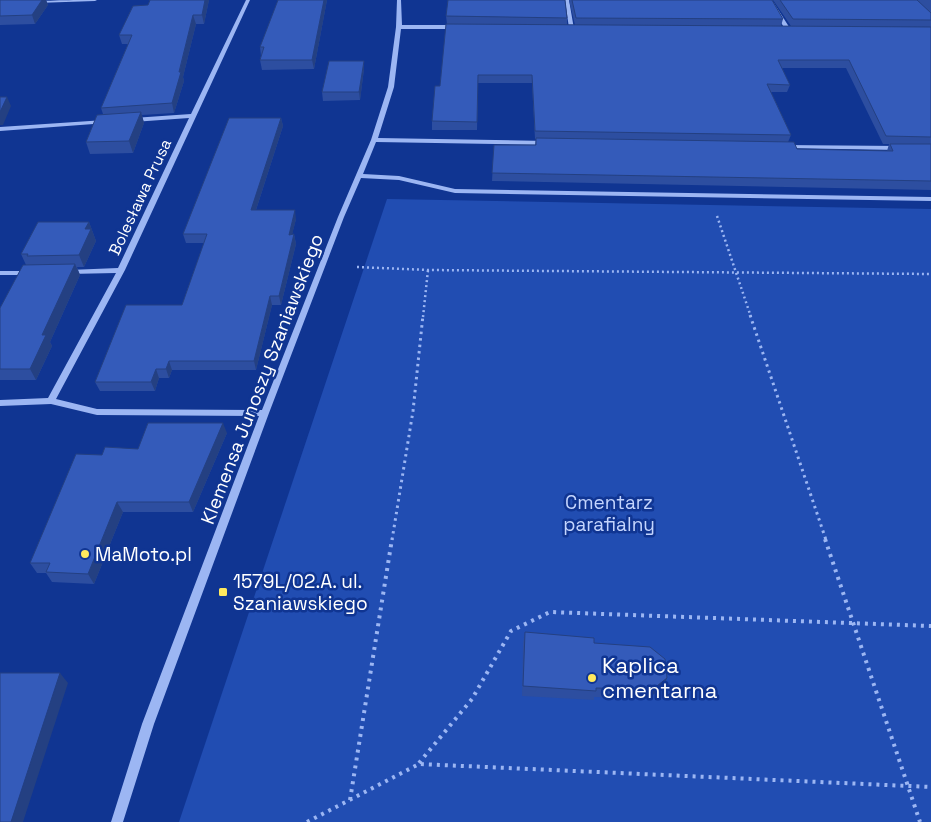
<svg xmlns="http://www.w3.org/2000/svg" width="931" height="822" font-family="'Space Grotesk',sans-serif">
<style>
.green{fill:#214db2}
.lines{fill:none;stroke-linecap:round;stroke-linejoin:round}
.path-far2{stroke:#9cb6f3;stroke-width:2.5;stroke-dasharray:2 3;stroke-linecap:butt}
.path-far1{stroke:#9cb6f3;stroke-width:3;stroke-dasharray:2.5 4;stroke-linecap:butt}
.path{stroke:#9cb6f3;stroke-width:4;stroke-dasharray:3 5;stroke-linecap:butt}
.minor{fill:#9cb6f3;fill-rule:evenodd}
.wall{fill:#2d4ea0;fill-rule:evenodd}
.shaded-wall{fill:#244082}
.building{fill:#345bba;stroke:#244082}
.poi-dot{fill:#ffe95e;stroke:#103592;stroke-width:2}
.labels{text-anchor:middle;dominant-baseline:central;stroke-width:5;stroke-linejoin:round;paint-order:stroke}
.far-street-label{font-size:16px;fill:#fff;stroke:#103592}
.street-label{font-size:19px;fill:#fff;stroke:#103592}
.park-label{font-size:19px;fill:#c4d5fe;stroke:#103592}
.poi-label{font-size:19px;fill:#fff;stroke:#103592;text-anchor:start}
.near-poi-label{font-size:22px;fill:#fff;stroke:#103592;text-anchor:start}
</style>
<rect width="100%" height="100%" fill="#103592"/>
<!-- green -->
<path class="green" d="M387,199L931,209V822H179Z"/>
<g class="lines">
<!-- path-far2 -->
<path class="path-far2" d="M717,216L751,317
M357,267L428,270L931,274
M423,317L428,270"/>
<!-- path-far1 -->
<path class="path-far1" d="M750,315L826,540
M392,540L413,411L423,315"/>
<!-- path -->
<path class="path" d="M825,539L920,822
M419,763L472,699L511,631L550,612L931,626
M350,800L392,539
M307,822L419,764L931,787"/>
<!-- minor -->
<path class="minor" d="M97,0L95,1L36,3L34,2C45,0 82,0 97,0Z
M246,0H250L125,270L56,399L97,409L262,410L338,217L371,140L388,87L396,27L397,0H401L402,25H456L459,27L456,29H401L394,87L378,138L546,141L549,143L546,145L376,142L363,174L399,176L455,189L931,197V201L455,193L399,180L361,178L344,217L269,413L154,724L123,822H111L142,724L259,416L97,415L51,404L0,406V400L48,398L116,273L69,274L65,272L69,270L118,268L189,118L133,122L130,120L133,118L191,114Z
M565,0H569L574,29L569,28Z
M768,0H772L791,30L790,31H786Z
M105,120L107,121V123L0,131V127Z
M784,145L899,146L902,148L899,150L782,148V146Z
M0,271H31L35,273L31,275H0Z"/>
</g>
<!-- wall -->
<path class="wall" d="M0,0H46L48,5L35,24L0,25Z
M209,0L204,24H196L183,77L184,81L174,113L142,115L144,123L133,153L90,154L86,142L103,114L101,108L128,44H122L119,35Z
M327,0L314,69L262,70L260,60L261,56L260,47Z
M569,0H772L783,19L781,26L931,27V190L492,181L494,145H535L536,139H535L532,83H478L477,130H432V121L440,86L447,24L446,16L567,18V25H575ZM782,68H846L883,144H889L887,151L797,149L788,142L791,135L771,92H787L790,85Z
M773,0H931V27L791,26Z
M364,61V69L360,100L323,101L322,92Z
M281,118L283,126L256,210L296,219L292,234H294L296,244L281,305H272L256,370H172L169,378H159L155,391H100L95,382L182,305L204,243H186L183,234Z
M89,222L96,241L84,267H77L80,275L50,342L52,346L36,380H0V308L26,265L21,254Z
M227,433L193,512H123L94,584L52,582L46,573H37L30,563L102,455Z
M525,632L594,643L667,678L663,687L649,698L594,697V700L522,696L523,643Z"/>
<!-- shaded-wall -->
<path class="shaded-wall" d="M42,0H46L48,5L35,24L32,15Z
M205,0H209L204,24L202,15Z
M324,0H327L314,69L312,60Z
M193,15L196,24L183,77L184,81L174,113L172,103Z
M364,61V69L360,100L359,92Z
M7,97L11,106L3,125H0V112Z
M141,112L144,123L133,153L129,141Z
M281,118L283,126L253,219L251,210Z
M295,210L296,219L290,244L289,235Z
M89,222L96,241L84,267L79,255L85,229Z
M294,234L296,244L281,305L279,296Z
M75,264L80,275L50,342L52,346L36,380L30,369L42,335Z
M270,296L272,305L256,370L254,361Z
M169,361L172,370L169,378L166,369Z
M156,369L159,378L155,391L151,382Z
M223,423L227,433L193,512L189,502Z
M117,502L123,512L94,584L88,574Z
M60,673L68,683L23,822H11Z
M667,678L663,687L649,698L653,689Z"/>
<!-- building -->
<path class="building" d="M0,0H42L32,15L0,16Z
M150,0H205L202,15H193L179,72H181L172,103L101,108L132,35H119L133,6L148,5Z
M278,0H324L312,60H260L264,47H260Z
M448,0H565L567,18L446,16Z
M572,0H772L783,19L576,18Z
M780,0H917L931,13V20L793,19Z
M446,24L931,27V137L886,136L849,60H778L790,85L767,84L791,135L535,131L532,75H478L477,122L432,121L435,86H440Z
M329,61H364L359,92H322Z
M0,97H7L0,112Z
M141,112L129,141L86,142L97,115Z
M229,118H281L251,210H295L289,235L294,234L279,296H270L254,361H169L166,369H156L151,382H95L126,305H182L207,234H183Z
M536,138L794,142L797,149L893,151L890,144H931V181L492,173L494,145H536Z
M38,222H89L85,229H91L79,255L27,256L28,254H21Z
M75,264L42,335H46L30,369H0V308L23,265Z
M148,423H223L189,502H117L88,574L46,572L50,563H30L76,454L102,455L105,447L138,449Z
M525,632L594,638V643L650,647L665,659L667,678L653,689L596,688V691L523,686Z
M0,673H60L11,822H0Z"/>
<!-- markers -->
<g class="poi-dot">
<circle cx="85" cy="554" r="5"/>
<rect x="218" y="587" width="10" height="10" rx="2.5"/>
<circle cx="592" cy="678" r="5"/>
</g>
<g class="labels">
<!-- far-street labels -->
<g class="far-street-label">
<text transform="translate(140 197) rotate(-65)">Bolesława Prusa</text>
</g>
<!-- street labels -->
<g class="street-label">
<text transform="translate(262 379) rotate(-69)">Klemensa Junoszy Szaniawskiego</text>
</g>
<!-- park labels -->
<g class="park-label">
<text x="609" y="502">Cmentarz<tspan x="609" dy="22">parafialny</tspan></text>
</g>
<!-- poi labels -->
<g class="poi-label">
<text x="95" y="554">MaMoto.pl</text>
<text x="233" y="581">1579L/02.A. ul.<tspan x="233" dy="22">Szaniawskiego</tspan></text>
</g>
<!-- near-poi labels -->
<g class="near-poi-label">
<text x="602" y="665">Kaplica<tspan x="602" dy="25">cmentarna</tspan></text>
</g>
</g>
</svg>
